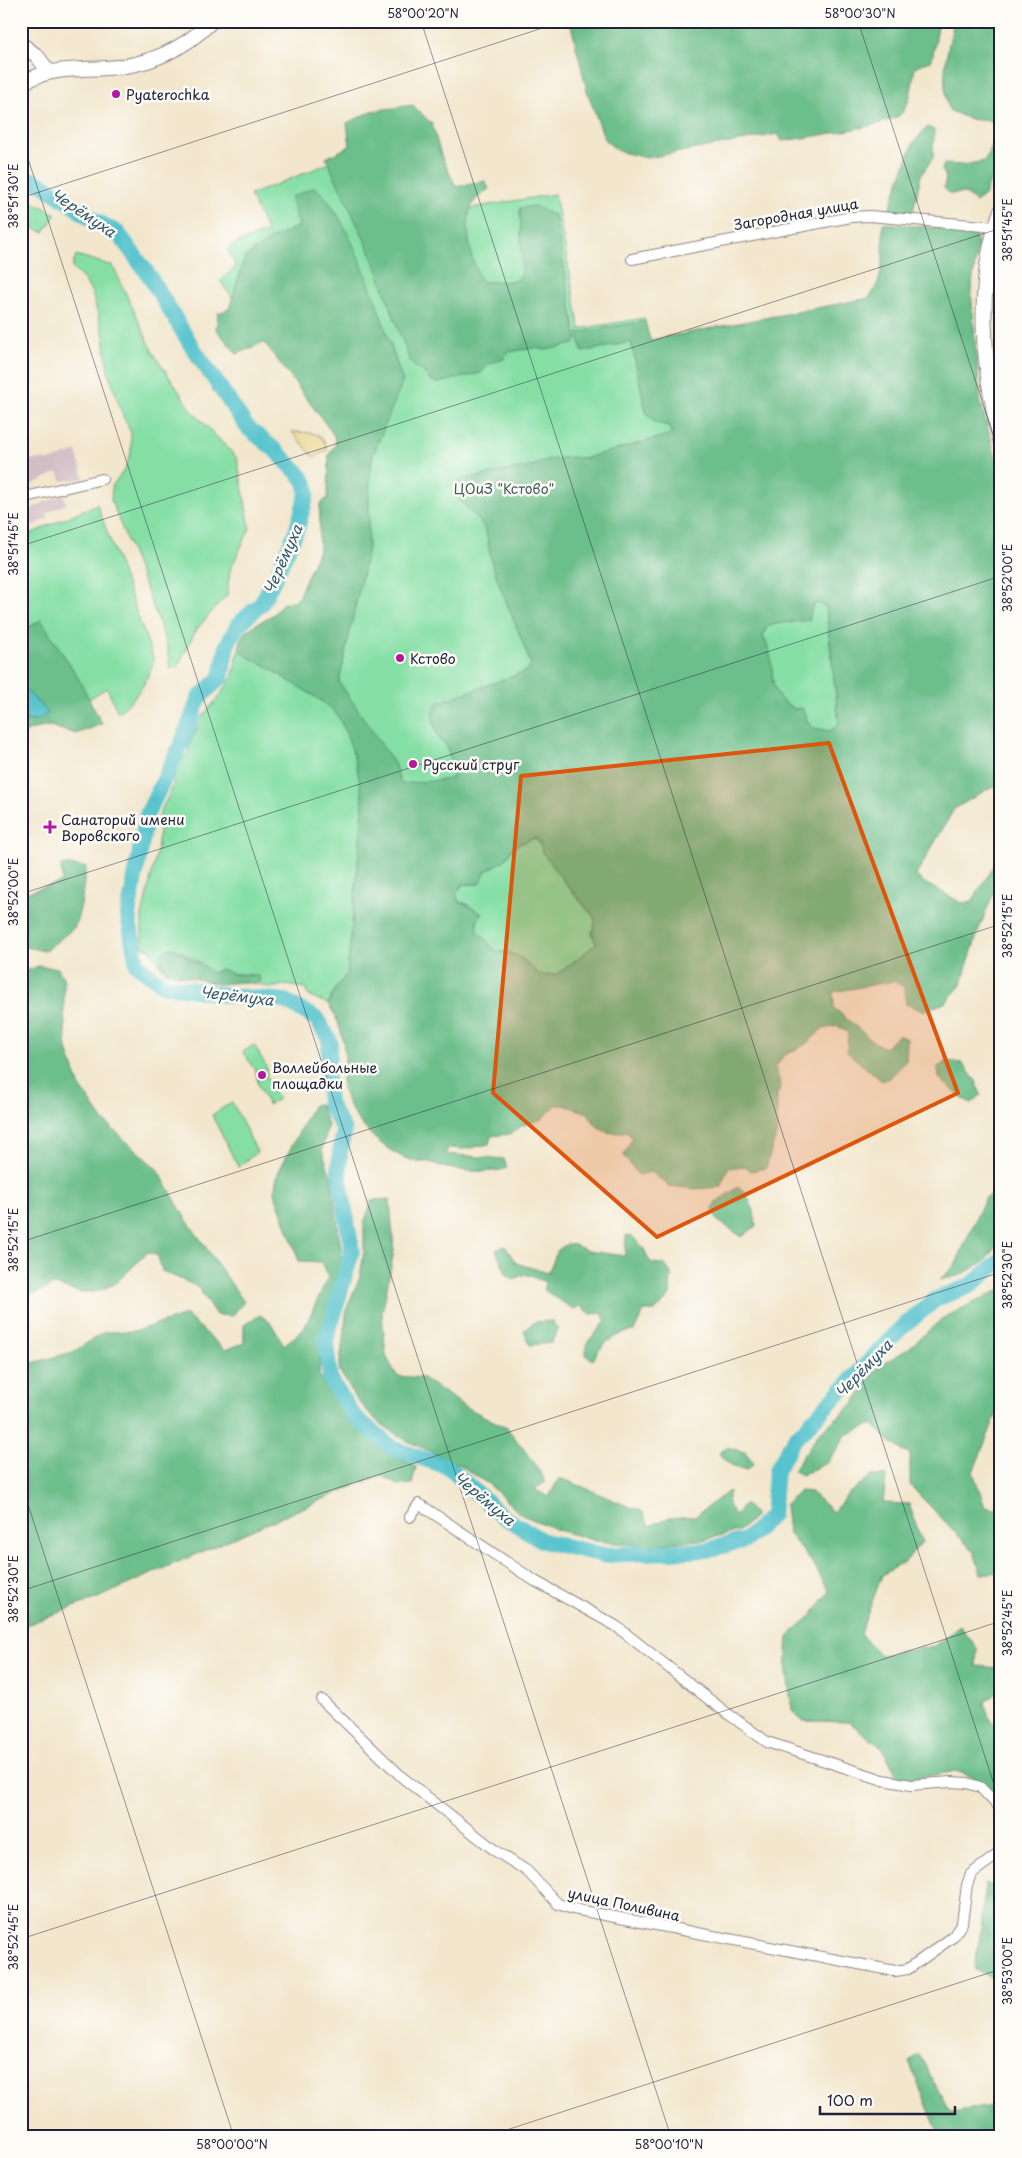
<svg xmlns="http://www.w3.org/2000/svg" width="1022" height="2158" font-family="'Playpen Sans',sans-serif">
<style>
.industrial{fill:#d2bec5}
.green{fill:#85dfa5;stroke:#548070}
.forest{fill:#6cbe8a;stroke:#477062;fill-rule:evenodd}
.sand{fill:#eeda9e;stroke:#887e6c}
.water{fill:#56c3cd;stroke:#3c7284}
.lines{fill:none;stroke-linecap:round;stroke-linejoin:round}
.river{stroke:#56c3cd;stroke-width:16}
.street-casing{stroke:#8a8484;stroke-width:12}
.secondary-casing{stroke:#8a8484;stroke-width:16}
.primary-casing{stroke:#8a8484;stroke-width:17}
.street{stroke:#fff;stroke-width:10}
.secondary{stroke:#fff;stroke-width:14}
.primary{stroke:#fff;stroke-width:15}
.marked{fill:#de560e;fill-opacity:0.2;stroke:#de560e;stroke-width:4;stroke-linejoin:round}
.ticks{fill:none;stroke:#22223b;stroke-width:1;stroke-opacity:0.45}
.poi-dot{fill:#b5179e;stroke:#fdfcf7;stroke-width:2}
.labels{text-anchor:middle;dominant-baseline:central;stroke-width:5;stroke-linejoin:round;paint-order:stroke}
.poi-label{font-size:14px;fill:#22223b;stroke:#fdfcf7;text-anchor:start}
.street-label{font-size:14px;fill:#22223b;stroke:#fdfcf7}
.park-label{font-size:14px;fill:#405b5b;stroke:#fdfcf7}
.water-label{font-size:15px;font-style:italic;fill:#345a6e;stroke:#fdfcf7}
.neatline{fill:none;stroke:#22223b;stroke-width:2}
.ticks-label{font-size:12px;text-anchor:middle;fill:#22223b}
</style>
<rect width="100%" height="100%" fill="#fdfcf7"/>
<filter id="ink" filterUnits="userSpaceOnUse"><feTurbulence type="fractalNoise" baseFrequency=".02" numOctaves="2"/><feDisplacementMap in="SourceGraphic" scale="10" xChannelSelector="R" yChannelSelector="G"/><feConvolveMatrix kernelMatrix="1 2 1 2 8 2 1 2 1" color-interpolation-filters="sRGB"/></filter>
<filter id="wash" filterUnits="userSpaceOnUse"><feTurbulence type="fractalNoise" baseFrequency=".0096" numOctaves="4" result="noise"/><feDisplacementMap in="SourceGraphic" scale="20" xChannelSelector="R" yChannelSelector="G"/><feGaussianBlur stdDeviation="1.12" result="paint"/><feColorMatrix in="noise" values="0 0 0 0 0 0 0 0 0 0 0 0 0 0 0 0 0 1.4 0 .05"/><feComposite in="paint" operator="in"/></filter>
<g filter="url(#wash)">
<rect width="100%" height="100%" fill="#f2e6cc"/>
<!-- industrial -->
<path class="industrial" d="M76,451L84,479L62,481L58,472L26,487L21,478V459L52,460Z
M64,494L66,504L47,513L48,518L21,531V513Z"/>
<!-- green -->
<path class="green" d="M332,162L363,226L555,194L580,329L644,318L650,343L700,456L664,560L356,885L347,974L337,986L328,1004L308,995L305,988L284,985L270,988L258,984L260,980L250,974H233L221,969L212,973C207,967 180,949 174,949C170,948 166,951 162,952L160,962L169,972H164L150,949L142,947V916L157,851L159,833L157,825L161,810L172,789L177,765L188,754L190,744L202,717L219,697L233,675L242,636L255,625L274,614L282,604L297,600L319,550L320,504L328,498L329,455L336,444L334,435L220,281L236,267L228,250L231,246L267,231L250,195Z
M21,196L56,214L44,232L30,227L25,237L21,236Z
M76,255L113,266L154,354L193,412L237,458L250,528L230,570L227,595L196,630L178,666L170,669L168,650L157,617L111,500L112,486L125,469L131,453V433L123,416L108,371L104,336L92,293L85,281L72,268Z
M97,504L154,660C146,686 138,695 118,713L107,688L89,699L41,620L21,632V538Z
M817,603L826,607L839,724L830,731L814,728L807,722L806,714C759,697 778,673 763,636L767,627L781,621L791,623Z
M534,838C541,844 547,859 554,868C566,885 580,901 594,917L595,925L592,933L596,944L558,974L542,976C525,964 521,951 498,952L478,932L477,921L467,904L459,902L456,894L463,884H480L486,871L505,860L514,846Z
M254,1045L266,1066L267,1078L278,1099L268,1105L258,1084L256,1072L243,1052Z
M232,1102L257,1152L238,1167L212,1115Z"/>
<!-- forest -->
<path class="forest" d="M570,21H939L932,60L915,67C912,82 912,102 901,114C890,126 802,138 782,141L778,134L647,158L618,151L605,140L587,91Z
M954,21H1001V122L969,119L949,110C940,78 947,53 954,21Z
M413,105L432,124L441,155L456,187L485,181L489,189C484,193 474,199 472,205C463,224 471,265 482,282L516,281L522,273L520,208L534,206L555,216L577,340L574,344L546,350L535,348L507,352L504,359L489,364L481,373L438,383L431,381L423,371L416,368L409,359L373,258L326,158L350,146L347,123L372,111Z
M1001,126V153L985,194L976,202L964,193L950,194L944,188L946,178L942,169L944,164L963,165L985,161Z
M927,127L934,130L933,158L921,175L912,216L888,213L913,143Z
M314,187C351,211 387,337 403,381L373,455L370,474L368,548L339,682L394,763L401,784L451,779L454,771L446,744L439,740L432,716L437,703L527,671L531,665C520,632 504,600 493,567C489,554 489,538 483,526C474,511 451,501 458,482L467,478L529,467L547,460L568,457L586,458L672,434L669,425H665L654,422L646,412L631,342L582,352L578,333L645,321L650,340L869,298C886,277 883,249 883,223L959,230L975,235L978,244L971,291L980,399L1001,476V785L988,789L954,809L916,875L921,881L962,903L972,901L1001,855V875L979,929L961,985L945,1003L922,1011L906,1004L905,988L894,981L833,992L834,1008L874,1042L885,1048L898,1035L907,1039L906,1062L889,1078L882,1081L847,1052L848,1033L838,1026L822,1029L806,1044L783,1056L775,1068L781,1085L777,1095V1132L766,1168L751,1171L745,1166L728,1168L720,1187L695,1189L669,1186L651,1172L638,1175L624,1156L632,1138L627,1131C606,1136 598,1131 588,1113L564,1105H556L542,1119L521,1126L510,1134L491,1136L489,1144L464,1149L449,1148L445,1154L504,1159L507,1168C494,1174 458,1171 443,1167C438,1166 434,1162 429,1162C425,1161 421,1163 418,1162C386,1156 346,1117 342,1084C341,1076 345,1066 345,1058C344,1039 339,1019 328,1004L337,986L347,974L363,810C363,786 349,724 331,708C312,693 289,682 269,668C256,658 249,663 239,647L247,630L274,614L282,604L297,600L319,550L320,504L328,498L329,455L336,444L334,435L264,342L237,354L216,329L218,313L229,309L245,257L269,240L299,226L291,197ZM817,603L826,607L839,724L830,731L814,728L807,722L806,714L802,708L794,709C764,692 777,677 769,651C768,646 765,641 763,636L767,627C781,621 794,623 809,620L812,607ZM535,838L540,843L542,852L555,870L594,917L595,925L592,933L596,944L558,974L542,976C524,964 522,952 498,952L478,932L477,921L482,914L467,904L459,902L456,894L463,884H480L486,871L505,860L514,846Z
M41,620L76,674L102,724L76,734L50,726L34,729L21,734V632Z
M67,865L86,867L81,905L75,927L45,951L21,946V894L62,882L61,866Z
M172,948C179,950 180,952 186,956C196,963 204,964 212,973L221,969L233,974L258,976L260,980L257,984L243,982L218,984L175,974C165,971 157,963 162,952Z
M39,966L58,968L64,980V1014L67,1049L79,1085L103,1120L158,1170L186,1219L244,1302L232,1316L216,1315L198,1287L162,1271L158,1256L148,1252L115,1284L95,1292H79L54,1285L21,1299V973Z
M948,1061L962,1063L976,1081L981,1095L972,1103L963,1099L939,1078L938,1067Z
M320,1104L328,1125L322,1150L331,1177L342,1256L341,1275L322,1334L319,1375L335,1400L352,1415L370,1436L395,1456L416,1467L412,1484L398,1485L382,1476L358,1484L162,1569L105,1595L21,1627V1366L73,1352L104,1332L135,1331L186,1315L225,1350L244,1343V1325L260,1315L271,1323L284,1345L304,1329L328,1277L321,1262L299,1261L274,1191L278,1173L312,1106Z
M1001,1149L1000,1241L985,1261L961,1275L939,1280L955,1266L985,1198L994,1193Z
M738,1187L746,1192L754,1211L756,1226L742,1237L717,1220L713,1210L716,1202Z
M390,1199L394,1251L382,1314L386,1356L397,1376L423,1378L464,1406L507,1428L533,1461L546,1482L534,1489L549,1497L559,1478C588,1487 613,1502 642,1511L649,1526L668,1518L695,1516L729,1491L728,1505L735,1515L745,1504L756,1515L739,1531L706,1539L644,1546L596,1541L555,1529L520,1514L491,1486L460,1465L405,1440L377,1421L357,1400L339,1370L347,1308L360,1277L364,1251V1223L372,1200Z
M626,1235L632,1236L644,1249L650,1262L665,1265L671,1273L670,1296L655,1311H644L634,1331C617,1332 601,1344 593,1360L586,1355V1344L606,1321L602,1313L591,1314L581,1306L573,1309L544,1290L546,1282L525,1274L514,1279L507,1275L496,1250L505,1246L516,1263L548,1273L558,1250L567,1244L575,1245L588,1251L625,1256Z
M1001,1289V1403L973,1472L985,1507L1001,1510V1572L981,1574L974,1552L910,1485V1455L889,1441L872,1424L846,1435L828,1462L802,1475L793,1471L818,1434L853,1404L876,1369L909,1348L943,1318Z
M552,1321L558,1330L551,1343L530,1345L524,1330L535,1322Z
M727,1447L745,1452L754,1463L747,1470C734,1467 726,1464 719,1453Z
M871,1476H886L883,1503L909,1504L922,1542L905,1562L882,1575L860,1634L880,1655L934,1646L960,1626L977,1648L976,1666L1001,1668V1689L984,1703L990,1720L1001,1728V1800L983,1781L956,1771L900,1781L882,1748L849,1722L802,1721L792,1710L786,1666L788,1636L812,1615L829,1592L814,1565L788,1533L785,1505L800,1491L811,1492L833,1512L848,1494Z
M985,1883L1001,1888V1982L974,1969L981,1931Z
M919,2054L950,2112L1001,2105V2137H940L909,2062Z"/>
<!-- sand -->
<path class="sand" d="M292,432C308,433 324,430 327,450L314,457Z"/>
<!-- water -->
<path class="water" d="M21,690L27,691L48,713L36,721L24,720L21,717Z"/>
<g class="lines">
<!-- river -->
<path class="river" d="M21,180H32L46,187L89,217L118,233L148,274L191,345L247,427L274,449L301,476L306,484L307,494L297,529L278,572L261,604L238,625L227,645L221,677L199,698L181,745L147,814L128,915L137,965L163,985L231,996L285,1001L317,1019L330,1041L327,1077L329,1104L344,1130L340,1152L339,1174L352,1251L326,1341L330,1379L353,1415L392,1448L448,1467L502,1516L543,1541L603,1555L706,1550L746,1540L772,1515L776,1471L793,1441L899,1330L936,1299L970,1286L1001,1260"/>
</g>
</g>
<g filter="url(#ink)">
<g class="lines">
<defs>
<path id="street" d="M632,259L851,217L869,216L995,227
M21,498L102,479
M410,1517L419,1504L535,1581L616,1626L720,1708L767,1742L883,1780L911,1785L951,1782L967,1783L980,1787L1001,1809
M322,1700L403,1778L497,1852L527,1871L558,1904L573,1909L895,1971L908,1969L953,1937L962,1923L967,1885L971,1874L1001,1852"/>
<path id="secondary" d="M21,44L37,56L49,72
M21,84C48,67 76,70 106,68C147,66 183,50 212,21"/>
<path id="primary" d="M1001,212C974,286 983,367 1001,441"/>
</defs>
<!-- street casing -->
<use href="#street" class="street-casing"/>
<!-- secondary casing -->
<use href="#secondary" class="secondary-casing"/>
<!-- primary casing -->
<use href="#primary" class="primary-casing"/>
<!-- street -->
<use href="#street" class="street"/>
<!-- secondary -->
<use href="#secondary" class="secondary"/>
<!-- primary -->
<use href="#primary" class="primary"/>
</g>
</g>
<!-- marked area -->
<path class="marked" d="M829,743L958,1093L657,1237L493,1093L521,776Z"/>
<!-- ticks -->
<path class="ticks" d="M421,21L1001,1806M858,21L1001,459M21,137L671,2137M21,198L564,21M21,546L1001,228M21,894L1001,576M21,1242L1001,924M21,1483L234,2137M21,1591L1001,1272M21,1939L1001,1621M485,2137L1001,1969"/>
<!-- markers -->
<g class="poi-dot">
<circle cx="116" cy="94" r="5"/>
<circle cx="400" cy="658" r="5"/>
<circle cx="413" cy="764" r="5"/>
<path d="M47.5 819.5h5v5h5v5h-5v5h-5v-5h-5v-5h5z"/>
<circle cx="262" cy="1075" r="5"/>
</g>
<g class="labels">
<!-- poi labels -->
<g class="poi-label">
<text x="126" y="94">Pyaterochka</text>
<text x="410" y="658">Кстово</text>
<text x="423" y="764">Русский струг</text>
<text x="61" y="819">Санаторий имени<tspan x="61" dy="16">Воровского</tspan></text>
<text x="272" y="1067">Воллейбольные<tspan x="272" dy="16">площадки</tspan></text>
</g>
<!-- street labels -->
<g class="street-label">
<text transform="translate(796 214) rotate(-10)">Загородная улица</text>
<text transform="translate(624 1904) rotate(12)">улица Поливина</text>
</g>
<!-- park labels -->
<g class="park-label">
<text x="504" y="488">ЦОиЗ "Кстово"</text>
</g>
<!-- water labels -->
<g class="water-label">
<text transform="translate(84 212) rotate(34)">Черёмуха</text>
<text transform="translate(282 559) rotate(-66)">Черёмуха</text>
<text transform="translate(237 995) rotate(7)">Черёмуха</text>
<text transform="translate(863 1368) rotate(-46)">Черёмуха</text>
<text transform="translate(485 1498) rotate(40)">Черёмуха</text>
</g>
</g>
<!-- margin -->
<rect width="1022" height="2158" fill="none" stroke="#fdfcf7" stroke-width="55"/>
<!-- scale -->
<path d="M820 2106v8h135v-8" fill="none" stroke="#22223b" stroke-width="2.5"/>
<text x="827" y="2106" font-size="15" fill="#22223b" stroke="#fdfcf7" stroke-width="4" paint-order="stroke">100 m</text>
<rect x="28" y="28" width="966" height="2102" class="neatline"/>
<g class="ticks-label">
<text x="423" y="18">58°00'20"N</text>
<text x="860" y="18">58°00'30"N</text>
<text transform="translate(14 196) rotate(-90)" y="4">38°51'30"E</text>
<text transform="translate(1008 230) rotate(-90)" y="4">38°51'45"E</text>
<text transform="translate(14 544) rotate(-90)" y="4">38°51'45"E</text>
<text transform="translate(1008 578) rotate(-90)" y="4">38°52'00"E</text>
<text transform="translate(14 892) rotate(-90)" y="4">38°52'00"E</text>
<text transform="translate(1008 926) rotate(-90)" y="4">38°52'15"E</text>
<text transform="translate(14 1240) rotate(-90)" y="4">38°52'15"E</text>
<text transform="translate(1008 1275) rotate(-90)" y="4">38°52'30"E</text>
<text transform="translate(14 1589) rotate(-90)" y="4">38°52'30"E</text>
<text transform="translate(1008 1623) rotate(-90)" y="4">38°52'45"E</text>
<text transform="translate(14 1937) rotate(-90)" y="4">38°52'45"E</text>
<text transform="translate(1008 1971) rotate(-90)" y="4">38°53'00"E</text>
<text x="232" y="2149">58°00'00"N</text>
<text x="669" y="2149">58°00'10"N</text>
</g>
</svg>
